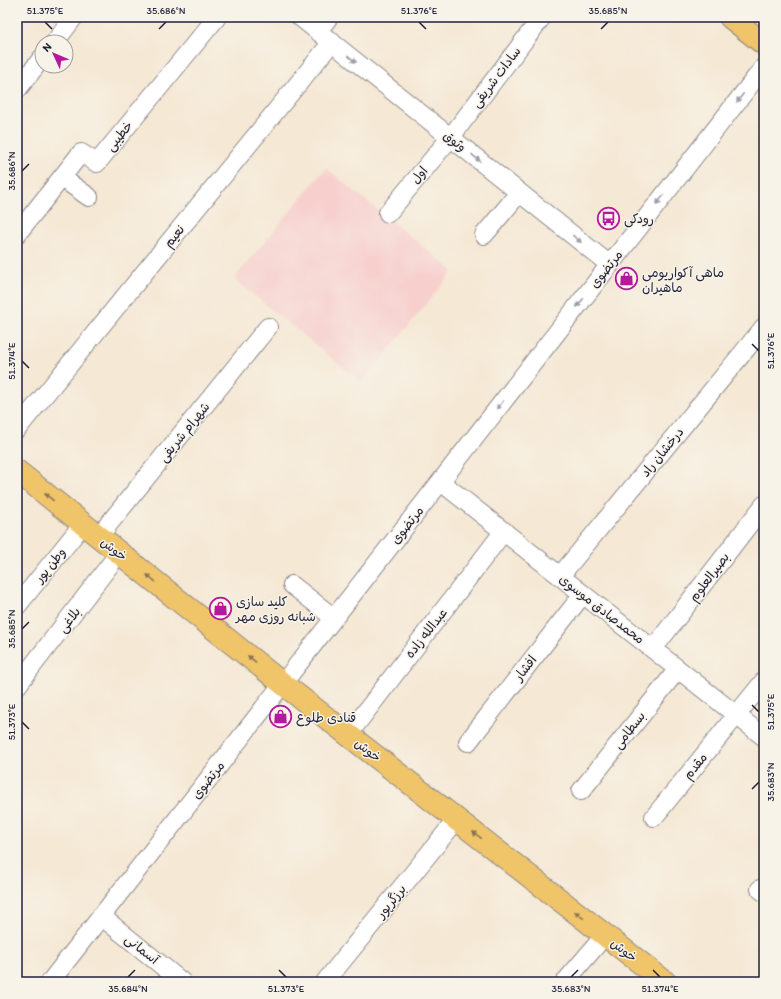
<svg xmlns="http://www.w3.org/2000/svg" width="781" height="999" font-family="Itim,'Playpen Sans Arabic',sans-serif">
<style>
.built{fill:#f7d0ce}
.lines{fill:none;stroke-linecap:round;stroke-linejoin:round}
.minor-casing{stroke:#8c8588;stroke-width:20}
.major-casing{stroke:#8c8588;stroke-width:24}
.minor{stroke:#fff;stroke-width:18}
.major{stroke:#f0c469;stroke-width:22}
.oneway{fill:#9c9ca7}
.oneway2{fill:#897352}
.ticks{fill:none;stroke:#22223b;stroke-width:1.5}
.labels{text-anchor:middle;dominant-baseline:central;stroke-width:3;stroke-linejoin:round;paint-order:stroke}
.street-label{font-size:13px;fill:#22223b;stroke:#f7f3e8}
.poi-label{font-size:13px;fill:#22223b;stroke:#f7f3e8;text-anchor:start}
.neatline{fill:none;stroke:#22223b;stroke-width:1.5}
.ticks-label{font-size:10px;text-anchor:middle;fill:#22223b}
</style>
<rect width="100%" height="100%" fill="#f7f3e8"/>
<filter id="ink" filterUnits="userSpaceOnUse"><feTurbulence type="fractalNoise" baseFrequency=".025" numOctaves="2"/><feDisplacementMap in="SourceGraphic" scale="8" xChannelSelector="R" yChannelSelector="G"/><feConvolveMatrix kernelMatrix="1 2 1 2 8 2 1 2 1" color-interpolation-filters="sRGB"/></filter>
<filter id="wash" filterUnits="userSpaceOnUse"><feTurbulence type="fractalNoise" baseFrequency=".012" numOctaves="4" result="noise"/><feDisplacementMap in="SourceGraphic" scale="16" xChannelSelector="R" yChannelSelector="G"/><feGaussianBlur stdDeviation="0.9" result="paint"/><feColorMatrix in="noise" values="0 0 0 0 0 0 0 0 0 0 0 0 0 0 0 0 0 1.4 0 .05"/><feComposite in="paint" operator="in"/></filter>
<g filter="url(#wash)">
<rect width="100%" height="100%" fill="#f5e8d4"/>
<!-- built -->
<path class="built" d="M326,168L453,271L362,383L234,279Z"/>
</g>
<g filter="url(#ink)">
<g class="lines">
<defs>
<path id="minor" d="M300,17L610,265
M318,31L329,17
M55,42L74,17
M17,90L42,58
M62,178L89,197
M388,213L450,138L542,17
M17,234L81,153L97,163L217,17
M484,235L519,193
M17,429L332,42
M441,482L764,737
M99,536L268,327
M560,576L764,327
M292,585L334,618
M17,606L83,524
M653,649L764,505
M17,686L119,553
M348,735L504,531
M468,742L583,594
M581,791L678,669
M654,817L764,681
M760,889L764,892
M101,916L182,982
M50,982L764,67
M325,982L457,819
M565,982L605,935"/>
<path id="major" d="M730,17L764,44
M17,471L283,684L665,982"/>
</defs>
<!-- minor casing -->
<use href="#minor" class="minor-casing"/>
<!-- major casing -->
<use href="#major" class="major-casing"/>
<!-- minor -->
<use href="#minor" class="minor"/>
<!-- major -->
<use href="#major" class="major"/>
</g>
<!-- one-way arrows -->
<defs><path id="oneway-solid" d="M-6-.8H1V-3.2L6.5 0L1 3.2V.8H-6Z"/></defs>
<g class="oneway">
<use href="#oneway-solid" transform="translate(352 59) rotate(39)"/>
<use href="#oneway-solid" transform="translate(740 98) rotate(128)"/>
<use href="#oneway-solid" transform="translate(476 158) rotate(39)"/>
<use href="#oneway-solid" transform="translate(660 200) rotate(128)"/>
<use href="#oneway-solid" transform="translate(577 239) rotate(39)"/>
<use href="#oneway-solid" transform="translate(580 303) rotate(128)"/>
<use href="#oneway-solid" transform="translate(500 405) rotate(128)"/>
</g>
<g class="oneway2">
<use href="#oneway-solid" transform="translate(49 497) rotate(-141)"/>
<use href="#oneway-solid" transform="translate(151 578) rotate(-141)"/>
<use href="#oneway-solid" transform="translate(252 659) rotate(-141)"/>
<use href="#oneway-solid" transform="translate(477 835) rotate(-142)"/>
<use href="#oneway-solid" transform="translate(579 915) rotate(-142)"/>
</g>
</g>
<!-- ticks -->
<path class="ticks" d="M45,22L52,29M419,22L426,29M159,29L166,22M601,29L608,22M22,171L29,164M752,344L759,351M22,361L29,368M22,629L29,622M752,705L759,712M22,722L29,729M752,789L759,782M279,970L286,977M653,970L660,977M128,977L135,970M571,977L578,970"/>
<!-- icons -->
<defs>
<symbol id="bus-ring" viewBox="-11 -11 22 22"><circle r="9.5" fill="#f7f3e8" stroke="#b5179e" stroke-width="1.5"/><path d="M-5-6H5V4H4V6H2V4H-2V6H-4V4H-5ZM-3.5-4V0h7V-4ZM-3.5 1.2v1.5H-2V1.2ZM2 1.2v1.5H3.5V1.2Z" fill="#b5179e"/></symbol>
<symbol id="shop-ring" viewBox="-11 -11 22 22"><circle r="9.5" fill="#f7f3e8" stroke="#b5179e" stroke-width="1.5"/><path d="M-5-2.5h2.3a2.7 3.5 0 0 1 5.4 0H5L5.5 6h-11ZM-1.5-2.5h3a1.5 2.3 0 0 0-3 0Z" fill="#b5179e"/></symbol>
</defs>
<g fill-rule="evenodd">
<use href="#bus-ring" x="596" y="206" width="25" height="25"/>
<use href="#shop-ring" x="614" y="266" width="25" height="25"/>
<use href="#shop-ring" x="208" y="596" width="25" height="25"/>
<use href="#shop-ring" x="268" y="704" width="25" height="25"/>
</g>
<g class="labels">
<!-- street labels -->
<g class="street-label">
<text transform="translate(496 77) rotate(-53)">سادات شریفی</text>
<text transform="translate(119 136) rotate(-51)">خطیبی</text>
<text transform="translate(455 141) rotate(39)">وثوق</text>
<text transform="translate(419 175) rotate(-50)">اول</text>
<text transform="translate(174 236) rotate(-51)">نعیم</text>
<text transform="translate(606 269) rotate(-52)">مرتضوی</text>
<text transform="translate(184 432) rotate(-51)">شهرام شریفی</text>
<text transform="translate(662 452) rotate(-51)">درخشان راد</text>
<text transform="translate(407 525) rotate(-52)">مرتضوی</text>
<text transform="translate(114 549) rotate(38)">خوش</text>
<text transform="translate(50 565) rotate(-51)">وطن پور</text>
<text transform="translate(709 577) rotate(-53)">بصیرالعلوم</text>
<text transform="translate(602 609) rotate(38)">محمدصادق موسوی</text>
<text transform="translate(69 620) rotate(-53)">بلاغی</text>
<text transform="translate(426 633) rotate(-52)">عبدالله زاده</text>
<text transform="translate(525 668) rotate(-52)">افشار</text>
<text transform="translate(629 730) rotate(-52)">بسطامی</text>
<text transform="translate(368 750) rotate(38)">خوش</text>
<text transform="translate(695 766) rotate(-51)">مقدم</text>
<text transform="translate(208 780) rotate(-52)">مرتضوی</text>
<text transform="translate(391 901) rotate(-51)">برزگرپور</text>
<text transform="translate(142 949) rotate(39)">آسمانی</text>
<text transform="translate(624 950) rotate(38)">خوش</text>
</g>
<!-- poi labels -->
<g class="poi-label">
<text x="624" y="218">رودکی</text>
<text x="642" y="272">ماهی آکواریومی<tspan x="642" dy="15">ماهیران</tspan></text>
<text x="236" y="601">کلید سازی<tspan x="236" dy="15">شبانه روزی مهر</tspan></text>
<text x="296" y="717">قنادی طلوع</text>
</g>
</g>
<!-- margin -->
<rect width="781" height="999" fill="none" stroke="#f7f3e8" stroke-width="44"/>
<!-- north arrow -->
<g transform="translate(54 54) rotate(314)"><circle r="19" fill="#f7f3e8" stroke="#a29fa3"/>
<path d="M0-3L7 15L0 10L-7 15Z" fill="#b5179e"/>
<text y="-6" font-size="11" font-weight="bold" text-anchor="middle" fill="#22223b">N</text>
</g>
<rect x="22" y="22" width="737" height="955" class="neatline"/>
<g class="ticks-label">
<text x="45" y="14">51.375°E</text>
<text x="166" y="14">35.686°N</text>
<text x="419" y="14">51.376°E</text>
<text x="608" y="14">35.685°N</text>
<text transform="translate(11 171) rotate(-90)" y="4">35.686°N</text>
<text transform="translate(770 351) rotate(-90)" y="4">51.376°E</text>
<text transform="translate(11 361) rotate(-90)" y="4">51.374°E</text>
<text transform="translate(11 629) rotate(-90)" y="4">35.685°N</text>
<text transform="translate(770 712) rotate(-90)" y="4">51.375°E</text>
<text transform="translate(11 722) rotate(-90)" y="4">51.373°E</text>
<text transform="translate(770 782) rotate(-90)" y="4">35.683°N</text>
<text x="128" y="992">35.684°N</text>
<text x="286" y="992">51.373°E</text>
<text x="571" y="992">35.683°N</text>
<text x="660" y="992">51.374°E</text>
</g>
</svg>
